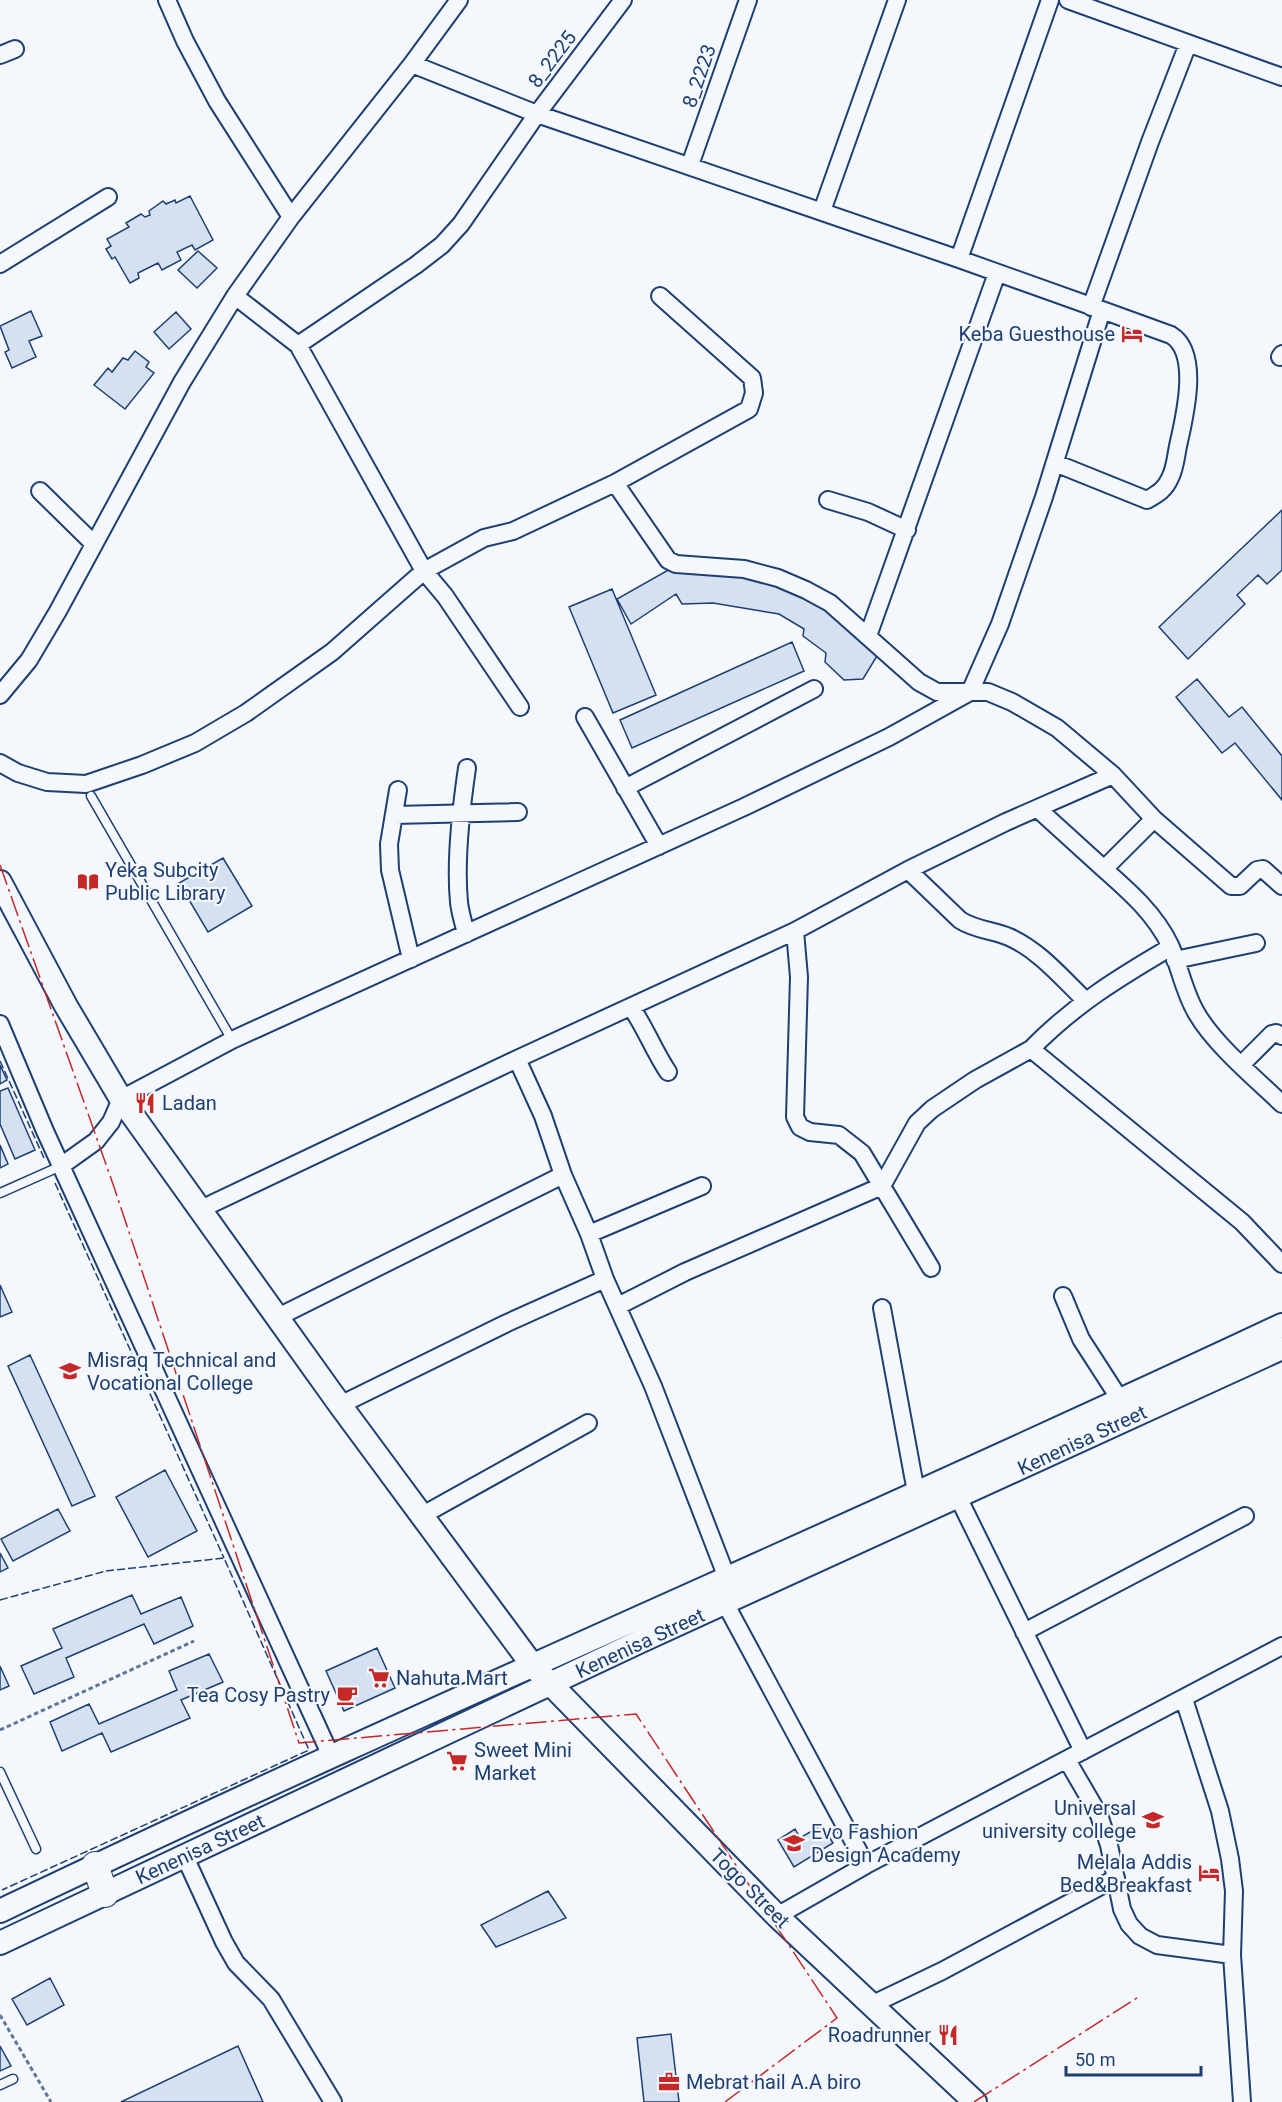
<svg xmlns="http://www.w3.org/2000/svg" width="1282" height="2102" font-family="Roboto,sans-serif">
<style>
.building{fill:#d5e0f0;stroke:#1d3f73;stroke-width:1.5}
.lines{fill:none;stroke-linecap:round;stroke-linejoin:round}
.lane-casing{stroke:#1d3f73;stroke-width:11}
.street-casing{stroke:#1d3f73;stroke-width:20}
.secondary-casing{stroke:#1d3f73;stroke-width:26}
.primary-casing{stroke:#1d3f73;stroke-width:28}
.path{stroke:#5e769c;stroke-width:3;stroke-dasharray:4.5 3;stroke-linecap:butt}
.lane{stroke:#f4f7fb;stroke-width:8}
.street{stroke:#f4f7fb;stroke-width:16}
.secondary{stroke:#f4f7fb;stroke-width:22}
.primary{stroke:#f4f7fb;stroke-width:26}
.fence{stroke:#1d3f73;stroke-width:1.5;stroke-dasharray:8 3;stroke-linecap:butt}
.power{stroke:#c62828;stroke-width:1.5;stroke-dasharray:21 4.5 3 4.5;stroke-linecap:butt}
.labels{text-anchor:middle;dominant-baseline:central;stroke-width:4.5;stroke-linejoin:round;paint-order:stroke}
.street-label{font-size:20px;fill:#1d3f73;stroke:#f4f7fb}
.poi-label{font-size:20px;fill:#1d3f73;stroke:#f4f7fb;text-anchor:start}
</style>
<rect width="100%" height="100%" fill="#f4f7fb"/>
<!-- building -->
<path class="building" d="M190,196L213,240L195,250L192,245L177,252L181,260L162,270L158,263L138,273L139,278L130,283L115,257L112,259L106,249L111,246L107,239L129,227L126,223L141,214L145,217L150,215L149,211L163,201L166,204L175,200L176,203Z
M198,251L217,268L197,288L178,270Z
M31,311L42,336L29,341L36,357L12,368L5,352L9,350L0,326Z
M176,312L191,329L169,349L154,332Z
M135,351L149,362L146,367L154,373L125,409L94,385L108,368L112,372L123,358L128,360Z
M1282,510V570L1267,584L1258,575L1237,595L1245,604L1188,659L1159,627Z
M670,569L752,578L792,587L817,600L880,651L863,679L844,680L825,662L826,653L803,636L804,629L779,614L713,603L682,604L676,594L631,624L617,599Z
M612,589L656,695L613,713L569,607Z
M792,642L804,671L632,748L620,720Z
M1197,679L1229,717L1242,707L1282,756V800L1235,743L1222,753L1176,697Z
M223,858L252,906L208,932L179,883Z
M0,1065L7,1080L0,1084Z
M8,1088L35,1150L15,1159L0,1124V1091Z
M0,1145L8,1164L0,1168Z
M0,1285L12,1312L0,1317Z
M30,1355L95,1496L72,1506L8,1366Z
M165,1470L197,1531L148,1557L116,1497Z
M58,1509L70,1531L13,1561L1,1539Z
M0,1553L8,1568L0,1572Z
M132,1595L141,1614L181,1597L193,1626L154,1644L144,1624L66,1658L74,1677L34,1694L21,1666L62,1648L53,1629Z
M377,1648L395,1688L344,1711L326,1671Z
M209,1654L223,1682L181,1700L190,1718L111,1752L102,1733L62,1751L50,1722L89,1704L99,1724L177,1690L169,1671Z
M0,1666L9,1686L0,1690Z
M822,1825L833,1843L794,1867L778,1840L795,1829L800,1838Z
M548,1891L566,1918L496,1947L481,1925Z
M50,1978L64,2005L27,2025L12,1999Z
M671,2034L679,2102H644L637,2038Z
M0,2046L11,2066L0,2071Z
M238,2046L263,2102H121Z"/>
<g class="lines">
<defs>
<path id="lane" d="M91,796L232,1040
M0,1193L61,1166
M0,1772L36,1849
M0,2085L13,2079"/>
<path id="street" d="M167,0L185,41L217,101L291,217
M1068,0L1282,77
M0,55L15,49
M412,64L537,114L959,259L1102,310L1044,497L1000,624L970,692H937L919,682L830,603L806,590L778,578L744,569L676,564L668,560L615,483
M690,165L748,0
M822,211L897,0
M959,259L1050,0
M0,264L108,197
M235,296L298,345L416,265L442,245L461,224L537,114L623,0
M1091,307L1150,142L1188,44
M298,345L424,571L445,596L520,707
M1280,357L1282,354
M1055,463L1147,500C1157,494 1165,490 1170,478C1175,469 1176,456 1178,446C1184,419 1201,353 1171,335L1102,310
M40,491L94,544
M828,500L868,512L907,530
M868,636L997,273
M0,695L29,660L58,611L182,382L235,296L291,217L412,64L459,0
M585,717L659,846
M0,763L18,773L47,782L86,784L142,765L195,743L246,713L332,652L424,571L484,538L513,531L615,483L749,409L754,393L752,378L660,296
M1113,775L1154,819L1231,886H1240L1257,870L1263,869L1282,886
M625,788L814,689
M398,790L389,844L390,870L411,959
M1038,809L1104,869L1154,819
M394,815L518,812
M1104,869C1130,892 1155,914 1170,945C1180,967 1184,993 1197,1014C1215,1045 1256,1079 1282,1104
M908,870L960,920C975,930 993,930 1009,937C1039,950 1062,978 1085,1000
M795,931L799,977L795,1117L800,1127L810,1132L839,1135L862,1153L931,1268
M466,934C464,924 460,913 459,902C455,861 461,809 467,768
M1175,960L1256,943
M631,1007C645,1027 654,1051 668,1072
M0,1024L45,1131L331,1756
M1031,1049C1074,1005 1118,978 1171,947
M517,1059L543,1116L563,1175L589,1234L605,1279L653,1386L727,1578
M1241,1065L1272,1034L1276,1033L1282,1036
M61,1166L96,1141L111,1122L121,1099L232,1040L744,807L889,737L970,692H988L1012,702L1057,728L1113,775L1006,822L908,870L795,931L517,1059L201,1209
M589,1234L702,1186
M1063,1296L1081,1339L1121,1401
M618,1306L685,1272L882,1186L917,1123L932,1109L975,1080L1031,1049L1242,1222L1282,1264
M882,1308L916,1492
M278,1317L563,1175
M340,1405L507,1323L605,1279
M958,1497L1083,1751
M421,1516L588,1423
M725,1603L866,1865
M1024,1632L1245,1516
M1184,1699L1220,1811L1230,1859L1234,1891L1232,1955L1242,2102
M1067,1760L1099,1815L1109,1845L1122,1909L1129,1924L1140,1936L1157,1945L1232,1955
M185,1857L224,1942L236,1963L271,1999L333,2102
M777,1916L866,1865L1282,1646
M871,2005L942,1971L1116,1878"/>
<path id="secondary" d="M0,882L66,1006L121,1099L340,1405L533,1666L777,1916L975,2102
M0,1911C424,1708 857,1525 1282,1325
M0,1943L641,1641L1282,1348"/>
<path id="primary" d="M95,1865L105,1894"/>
</defs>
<!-- lane casing -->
<use href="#lane" class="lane-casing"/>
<!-- street casing -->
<use href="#street" class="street-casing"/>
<!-- secondary casing -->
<use href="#secondary" class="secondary-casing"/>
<!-- primary casing -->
<use href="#primary" class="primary-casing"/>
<!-- path -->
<path class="path" d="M0,1730L194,1641
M0,2015L51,2102"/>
<!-- lane -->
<use href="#lane" class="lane"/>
<!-- street -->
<use href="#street" class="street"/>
<!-- secondary -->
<use href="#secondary" class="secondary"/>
<!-- primary -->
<use href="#primary" class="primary"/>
<!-- fence -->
<path class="fence" d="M0,1061L44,1158
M55,1183L224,1558
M0,1600L106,1571L224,1558L309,1750L2,1890"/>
<!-- power -->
<path class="power" d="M0,865L114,1187L299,1743L636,1714L837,2018L725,2102
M974,2102L1140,1996"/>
</g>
<!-- icons -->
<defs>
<symbol id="hotel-bare" viewBox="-9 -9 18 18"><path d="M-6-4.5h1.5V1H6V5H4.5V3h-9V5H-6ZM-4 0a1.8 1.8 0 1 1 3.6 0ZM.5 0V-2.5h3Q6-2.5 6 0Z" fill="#c62828" stroke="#f4f7fb" stroke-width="2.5" paint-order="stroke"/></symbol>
<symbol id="library-bare" viewBox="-9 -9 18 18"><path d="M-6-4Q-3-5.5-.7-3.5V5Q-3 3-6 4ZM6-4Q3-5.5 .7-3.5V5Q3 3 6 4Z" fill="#c62828" stroke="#f4f7fb" stroke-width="2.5" paint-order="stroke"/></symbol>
<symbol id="restaurant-bare" viewBox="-9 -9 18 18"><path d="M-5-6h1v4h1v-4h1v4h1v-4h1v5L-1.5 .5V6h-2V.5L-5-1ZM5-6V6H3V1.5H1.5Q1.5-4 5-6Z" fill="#c62828" stroke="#f4f7fb" stroke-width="2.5" paint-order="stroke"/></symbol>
<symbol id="university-bare" viewBox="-9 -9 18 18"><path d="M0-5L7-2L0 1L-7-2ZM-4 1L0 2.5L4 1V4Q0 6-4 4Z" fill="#c62828" stroke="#f4f7fb" stroke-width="2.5" paint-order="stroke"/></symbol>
<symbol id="supermarket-bare" viewBox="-9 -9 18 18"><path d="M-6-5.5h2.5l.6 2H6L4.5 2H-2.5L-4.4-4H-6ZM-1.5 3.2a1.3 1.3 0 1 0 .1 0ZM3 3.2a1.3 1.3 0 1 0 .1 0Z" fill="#c62828" stroke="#f4f7fb" stroke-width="2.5" paint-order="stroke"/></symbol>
<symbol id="cafe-bare" viewBox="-9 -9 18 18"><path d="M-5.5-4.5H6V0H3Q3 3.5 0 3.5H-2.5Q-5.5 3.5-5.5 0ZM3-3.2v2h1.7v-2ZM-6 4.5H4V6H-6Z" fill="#c62828" stroke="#f4f7fb" stroke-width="2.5" paint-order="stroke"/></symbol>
<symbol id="school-bare" viewBox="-9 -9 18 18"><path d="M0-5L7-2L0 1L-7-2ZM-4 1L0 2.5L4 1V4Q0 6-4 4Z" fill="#c62828" stroke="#f4f7fb" stroke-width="2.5" paint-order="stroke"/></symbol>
<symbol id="office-bare" viewBox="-9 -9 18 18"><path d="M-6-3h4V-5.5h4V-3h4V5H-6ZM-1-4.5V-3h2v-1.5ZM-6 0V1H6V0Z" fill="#c62828" stroke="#f4f7fb" stroke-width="2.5" paint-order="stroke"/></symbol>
</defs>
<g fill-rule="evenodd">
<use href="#hotel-bare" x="1117" y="319" width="30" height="30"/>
<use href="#library-bare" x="73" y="867" width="30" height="30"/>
<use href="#restaurant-bare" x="130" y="1088" width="30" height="30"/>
<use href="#university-bare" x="55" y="1356" width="30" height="30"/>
<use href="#supermarket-bare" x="364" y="1663" width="30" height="30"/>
<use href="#cafe-bare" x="332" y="1680" width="30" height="30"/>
<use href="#supermarket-bare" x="442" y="1746" width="30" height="30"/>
<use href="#school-bare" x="1138" y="1805" width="30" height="30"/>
<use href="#school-bare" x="779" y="1828" width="30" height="30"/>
<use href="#hotel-bare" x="1194" y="1858" width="30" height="30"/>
<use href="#restaurant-bare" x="933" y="2020" width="30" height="30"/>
<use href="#office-bare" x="654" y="2067" width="30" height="30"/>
</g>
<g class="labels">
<!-- street labels -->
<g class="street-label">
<text transform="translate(552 59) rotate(-53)">8_2225</text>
<text transform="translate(699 76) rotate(-71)">8_2223</text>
<text transform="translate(1082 1440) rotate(-25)">Kenenisa Street</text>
<text transform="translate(640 1643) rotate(-25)">Kenenisa Street</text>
<text transform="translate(200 1849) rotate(-25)">Kenenisa Street</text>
<text transform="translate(750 1888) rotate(45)">Togo Street</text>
</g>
<!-- poi labels -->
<g class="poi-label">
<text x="1115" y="334" text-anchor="end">Keba Guesthouse</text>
<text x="105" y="870">Yeka Subcity<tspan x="105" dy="23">Public Library</tspan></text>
<text x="162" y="1103">Ladan</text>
<text x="87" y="1360">Misraq Technical and<tspan x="87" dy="23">Vocational College</tspan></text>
<text x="396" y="1678">Nahuta Mart</text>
<text x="330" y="1695" text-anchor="end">Tea Cosy Pastry</text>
<text x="474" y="1750">Sweet Mini<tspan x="474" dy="23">Market</tspan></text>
<text x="1136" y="1808" text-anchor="end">Universal<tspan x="1136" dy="23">university college</tspan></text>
<text x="811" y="1832">Evo Fashion<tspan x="811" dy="23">Design Academy</tspan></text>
<text x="1192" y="1862" text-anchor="end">Melala Addis<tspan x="1192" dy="23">Bed&amp;Breakfast</tspan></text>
<text x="931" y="2035" text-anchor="end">Roadrunner</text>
<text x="686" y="2082">Mebrat hail A.A biro</text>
</g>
</g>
<!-- scale -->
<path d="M1066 2066v9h135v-9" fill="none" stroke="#1d3f73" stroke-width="3"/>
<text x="1075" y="2066" font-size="18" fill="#1d3f73" stroke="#f4f7fb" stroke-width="4.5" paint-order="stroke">50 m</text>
</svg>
